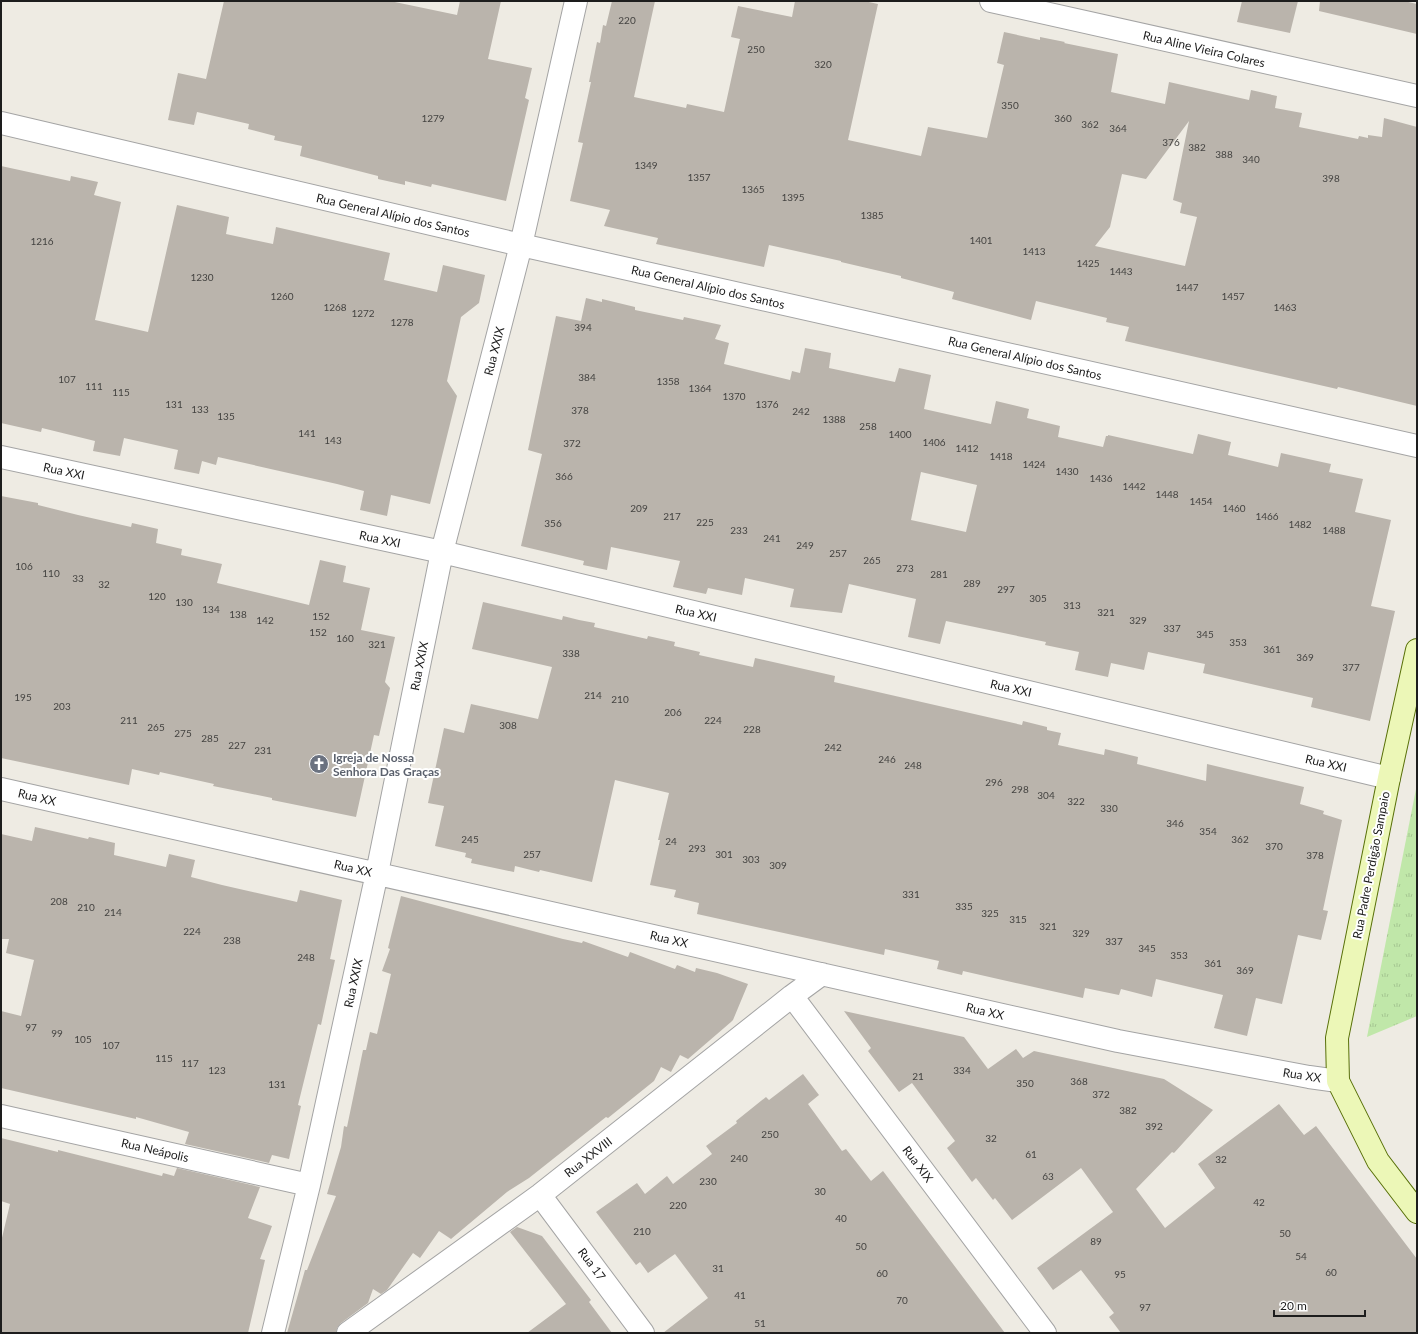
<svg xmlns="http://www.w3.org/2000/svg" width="1418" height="1334" font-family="Lato,sans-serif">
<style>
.grass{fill:url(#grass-tufts)}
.building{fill:#bab4ac;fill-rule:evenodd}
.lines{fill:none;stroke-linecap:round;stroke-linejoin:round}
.minor-casing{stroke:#a4a4a4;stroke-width:24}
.secondary-casing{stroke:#587008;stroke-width:24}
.minor{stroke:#fff;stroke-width:22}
.secondary{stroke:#ecf7b7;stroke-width:22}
.labels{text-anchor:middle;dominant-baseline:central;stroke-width:4;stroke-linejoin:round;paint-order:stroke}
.number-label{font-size:10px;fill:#444341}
.street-label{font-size:12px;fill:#1d1d1d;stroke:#fff}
.worship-label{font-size:12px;font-weight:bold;fill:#5b616d;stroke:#fff;text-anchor:start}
</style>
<defs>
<pattern id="grass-tufts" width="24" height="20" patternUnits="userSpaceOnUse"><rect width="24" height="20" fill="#c0e7a9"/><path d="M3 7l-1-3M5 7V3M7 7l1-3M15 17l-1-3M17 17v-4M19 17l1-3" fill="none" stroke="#a5c691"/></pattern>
</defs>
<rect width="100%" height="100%" fill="#eeebe3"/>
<!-- grass -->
<path class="grass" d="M1417,784V1016L1367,1037Z"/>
<!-- building -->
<path class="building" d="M224,1H390L457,15L460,1H501L488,59L532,68L525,98L529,100L506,201L432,184L431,187L405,181V185L378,179V176L300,156L302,146L274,140L275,136L248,129L249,124L197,112L194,125L168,120L178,73L206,79Z
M612,1H655L634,97L686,108L687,104L724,112L740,39L731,37L738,6L792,17L795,1H864L878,4L848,140L921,156L928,127L987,138L1004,65L997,63L1004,32L1040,40V37L1065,42L1064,43L1118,54L1111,92L1165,104L1169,82L1249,100L1251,90L1277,96L1275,108L1302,113L1299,127L1358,139L1359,136L1368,138V135L1382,137L1384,118L1417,127V406L1338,387L1337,389L1125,341L1129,327L1106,322L1107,318L1036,301L1031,320L952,299L954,292L901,278V276L841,262V261L769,245L764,267L656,244L658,238L604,226L610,210L570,201L583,143L578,142L591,82H589L597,42L600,43L603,25L606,26ZM1189,121L1173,200L1182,203L1180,213L1197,217L1185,266L1095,246L1110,227L1122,174L1146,179Z
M1242,1H1298L1290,33L1237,22Z
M1320,1H1404L1417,4V34L1319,11Z
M1,166L70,181L71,176L98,182L94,195L121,202L95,320L148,332L177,205L229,217L226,234L273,244L276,227L390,253L384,280L437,292L443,265L485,275L479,303L461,317L447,381L457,396L430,504L391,495L387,516L360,510L364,491L337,484L218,457L216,465L202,461L199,474L174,469L178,450L124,438L120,456L93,451L95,441L42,428L41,432L1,423Z
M586,298L602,302V299L635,307V310L683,320L684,317L721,325L715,339L729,343L724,364L790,380L792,371L800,373L805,348L831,353L829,368L895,382L899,368L931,375L924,409L991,424L996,401L1029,409L1027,418L1060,426L1058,437L1103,447L1106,436H1108V435L1193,454L1198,434L1231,442L1228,455L1278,467L1281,453L1331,464L1329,472L1363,479L1355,512L1391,520L1371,606L1395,611L1370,721L1311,707L1313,698L1203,673L1205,664L1148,652L1144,670L1111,663L1108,677L1075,670L1079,652L1045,645L1046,642L946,621L940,644L908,637L916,599L849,584L842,613L790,607L794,589L745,578L742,595L708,588L706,594L673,587L680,561L611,547L607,570L583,565L584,561L521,546L542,454L528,450L556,316L581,321ZM921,472L977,485L966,532L911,520Z
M1,496L38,503V505L78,515L131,527L132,523L158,529L156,543L182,549L181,555L222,564L217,583L309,605L320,560L346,566L343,582L370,588L361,630L395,637L385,682L390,688L379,736L374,735L356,817L272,800V798L213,786L214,784L160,772L159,775L132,769L129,785L1,758Z
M483,602L562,620L563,616L579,620L595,623L594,627L647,639L648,636L675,642L674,646L700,652L699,655L753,667L755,658L835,676L834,682L1022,725L1023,721L1047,727V730L1061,733L1058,745L1104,755L1105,749L1138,757L1137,764L1206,781L1207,764L1304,787L1300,804L1324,811L1323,814L1342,820L1323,910L1328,911L1321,940L1298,935L1282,1004L1256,998L1247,1036L1214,1028L1223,995L1156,979L1152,997L1121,989L1119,995L1085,988L1083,998L963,971L962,975L937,969L939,961L885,949L884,955L697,914L699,903L674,897L676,890L650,885L660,840H658L669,793L615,780L592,882L540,870L539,872L515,866L514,872L471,863L472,859L465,857L466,853L435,846L444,806L428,803L444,728L464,733L471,704L538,719L552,667L472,649Z
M35,827L88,839L89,837L115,843L114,855L166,867L169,854L195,860L191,877L222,885L297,902L300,890L342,900L330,959L335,960L321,1025L318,1024L298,1105L301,1106L289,1159L272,1155L269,1163L185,1144L189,1132L136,1117V1119L1,1088V1011L21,1016L34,960L6,953L9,939H1V834L32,841Z
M401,896L563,939L582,943L583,941L628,957L630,952L675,969L677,965L695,972L696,968L717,973L748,984L733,1020L731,1022L688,1059L680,1055L671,1072L661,1067L654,1081L608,1118L606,1117L529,1178L507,1192L451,1239L439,1231L420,1258L413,1253L387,1290L381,1294L373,1289L368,1303L341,1323L337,1328L336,1333H287L305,1270H307L336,1196L327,1194L341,1147L344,1126L347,1127L363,1050H366L370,1032L377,1034L391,974L382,971L390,949L388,948Z
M844,1011L964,1037L988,1069L1016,1049L1023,1058L1034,1051L1164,1079L1213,1110L1174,1153L1172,1152L1136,1189L1165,1228L1215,1188L1198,1164L1279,1104L1304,1135L1316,1126L1417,1259V1333H1121L1109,1317L1114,1313L1081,1270L1053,1290L1037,1268L1113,1212L1081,1168L1012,1220L995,1198L993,1200L976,1178L972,1182L947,1148L955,1141L912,1083L899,1092L868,1051L871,1048Z
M803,1074L819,1095L808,1104L842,1151L846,1149L871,1181L883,1171L1005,1333H663L708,1298L675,1254L648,1273L640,1262L636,1265L596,1212L637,1183L645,1194L667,1176L673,1184L712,1154L706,1146L737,1123L736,1121L766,1097L769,1100Z
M1,1138L58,1152V1150L162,1176L163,1173L174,1176L177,1168L260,1187L248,1218L272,1226L260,1259L265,1260L248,1333H1V1242L10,1204L1,1201Z
M517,1227L542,1236L591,1300L589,1302L612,1333H527L566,1304L510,1232Z"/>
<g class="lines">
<defs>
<path id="minor" d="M991,1L1417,96
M1,123L521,245L1417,446
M1,457L442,552L1389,778
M1,789L1118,1041L1309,1077L1338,1081
M792,996L1045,1333
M1,1116L309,1185
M540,1195L643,1333
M273,1333L309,1185L377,873L442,552L521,245L576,1
M348,1333L540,1195L792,996L822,974"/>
<path id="secondary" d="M1417,650L1389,778L1337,1038L1338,1081L1378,1161L1417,1212"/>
</defs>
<!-- minor casing -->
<use href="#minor" class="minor-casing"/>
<!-- secondary casing -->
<use href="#secondary" class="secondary-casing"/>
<!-- minor -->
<use href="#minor" class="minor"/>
<!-- secondary -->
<use href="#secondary" class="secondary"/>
</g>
<!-- icons -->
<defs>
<symbol id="church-disc" viewBox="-11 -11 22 22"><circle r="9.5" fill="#6b7280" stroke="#fff"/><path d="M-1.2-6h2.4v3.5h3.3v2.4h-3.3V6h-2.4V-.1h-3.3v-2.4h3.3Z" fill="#fff"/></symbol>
</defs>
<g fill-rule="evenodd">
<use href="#church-disc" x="308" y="753" width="22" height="22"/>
</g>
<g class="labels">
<!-- number labels -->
<g class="number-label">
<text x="627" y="20">220</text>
<text x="756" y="49">250</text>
<text x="823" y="64">320</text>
<text x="1010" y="105">350</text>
<text x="433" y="118">1279</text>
<text x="1063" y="118">360</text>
<text x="1090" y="124">362</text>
<text x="1118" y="128">364</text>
<text x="1171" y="142">376</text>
<text x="1197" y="147">382</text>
<text x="1224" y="154">388</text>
<text x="1251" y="159">340</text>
<text x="646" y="165">1349</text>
<text x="699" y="177">1357</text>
<text x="1331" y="178">398</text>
<text x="753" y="189">1365</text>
<text x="793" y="197">1395</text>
<text x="872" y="215">1385</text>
<text x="981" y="240">1401</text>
<text x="42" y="241">1216</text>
<text x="1034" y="251">1413</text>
<text x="1088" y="263">1425</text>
<text x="1121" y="271">1443</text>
<text x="202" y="277">1230</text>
<text x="1187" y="287">1447</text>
<text x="282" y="296">1260</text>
<text x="1233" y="296">1457</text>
<text x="335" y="307">1268</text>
<text x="1285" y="307">1463</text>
<text x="363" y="313">1272</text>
<text x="402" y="322">1278</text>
<text x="583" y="327">394</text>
<text x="587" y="377">384</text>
<text x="67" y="379">107</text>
<text x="668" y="381">1358</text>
<text x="94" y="386">111</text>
<text x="700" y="388">1364</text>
<text x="121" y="392">115</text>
<text x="734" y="396">1370</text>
<text x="174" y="404">131</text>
<text x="767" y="404">1376</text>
<text x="200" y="409">133</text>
<text x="580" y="410">378</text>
<text x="801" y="411">242</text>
<text x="226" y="416">135</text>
<text x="834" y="419">1388</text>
<text x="868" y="426">258</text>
<text x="307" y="433">141</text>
<text x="900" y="434">1400</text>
<text x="333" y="440">143</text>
<text x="934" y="442">1406</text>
<text x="572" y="443">372</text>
<text x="967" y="448">1412</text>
<text x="1001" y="456">1418</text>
<text x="1034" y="464">1424</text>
<text x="1067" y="471">1430</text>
<text x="564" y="476">366</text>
<text x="1101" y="478">1436</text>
<text x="1134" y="486">1442</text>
<text x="1167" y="494">1448</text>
<text x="1201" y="501">1454</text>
<text x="639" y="508">209</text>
<text x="1234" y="508">1460</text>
<text x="672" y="516">217</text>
<text x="1267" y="516">1466</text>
<text x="705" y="522">225</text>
<text x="553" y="523">356</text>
<text x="1300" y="524">1482</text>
<text x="739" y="530">233</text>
<text x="1334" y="530">1488</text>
<text x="772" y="538">241</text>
<text x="805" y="545">249</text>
<text x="838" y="553">257</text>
<text x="872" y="560">265</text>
<text x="24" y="566">106</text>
<text x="905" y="568">273</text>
<text x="51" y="573">110</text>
<text x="939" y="574">281</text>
<text x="78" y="578">33</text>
<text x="972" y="583">289</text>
<text x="104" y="584">32</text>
<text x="1006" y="589">297</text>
<text x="157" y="596">120</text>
<text x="1038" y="598">305</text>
<text x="184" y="602">130</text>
<text x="1072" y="605">313</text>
<text x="211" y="609">134</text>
<text x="1106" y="612">321</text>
<text x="238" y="614">138</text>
<text x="321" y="616">152</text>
<text x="265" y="620">142</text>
<text x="1138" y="620">329</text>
<text x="1172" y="628">337</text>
<text x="318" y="632">152</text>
<text x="1205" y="634">345</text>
<text x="345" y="638">160</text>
<text x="1238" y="642">353</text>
<text x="377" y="644">321</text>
<text x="1272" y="649">361</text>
<text x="571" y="653">338</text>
<text x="1305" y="657">369</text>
<text x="1351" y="667">377</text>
<text x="593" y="695">214</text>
<text x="23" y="697">195</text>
<text x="620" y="699">210</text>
<text x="62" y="706">203</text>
<text x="673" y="712">206</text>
<text x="129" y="720">211</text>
<text x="713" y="720">224</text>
<text x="508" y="725">308</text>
<text x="156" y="727">265</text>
<text x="752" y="729">228</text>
<text x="183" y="733">275</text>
<text x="210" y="738">285</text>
<text x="237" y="745">227</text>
<text x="833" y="747">242</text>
<text x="263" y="750">231</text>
<text x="887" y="759">246</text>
<text x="913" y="765">248</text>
<text x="994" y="782">296</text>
<text x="1020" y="789">298</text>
<text x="1046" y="795">304</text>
<text x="1076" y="801">322</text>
<text x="1109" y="808">330</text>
<text x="1175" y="823">346</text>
<text x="1208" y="831">354</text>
<text x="470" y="839">245</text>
<text x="1240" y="839">362</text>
<text x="671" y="841">24</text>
<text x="1274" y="846">370</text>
<text x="697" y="848">293</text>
<text x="532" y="854">257</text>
<text x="724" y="854">301</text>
<text x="1315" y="855">378</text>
<text x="751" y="859">303</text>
<text x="778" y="865">309</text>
<text x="911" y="894">331</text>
<text x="59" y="901">208</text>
<text x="964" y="906">335</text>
<text x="86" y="907">210</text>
<text x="113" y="912">214</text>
<text x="990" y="913">325</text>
<text x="1018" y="919">315</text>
<text x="1048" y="926">321</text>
<text x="192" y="931">224</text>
<text x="1081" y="933">329</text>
<text x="232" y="940">238</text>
<text x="1114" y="941">337</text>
<text x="1147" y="948">345</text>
<text x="1179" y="955">353</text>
<text x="306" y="957">248</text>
<text x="1213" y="963">361</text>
<text x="1245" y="970">369</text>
<text x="31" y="1027">97</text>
<text x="57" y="1033">99</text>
<text x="83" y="1039">105</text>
<text x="111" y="1045">107</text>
<text x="164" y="1058">115</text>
<text x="190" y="1063">117</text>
<text x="217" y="1070">123</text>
<text x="962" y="1070">334</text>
<text x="918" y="1076">21</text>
<text x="1079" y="1081">368</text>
<text x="1025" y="1083">350</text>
<text x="277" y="1084">131</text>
<text x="1101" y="1094">372</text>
<text x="1128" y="1110">382</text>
<text x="1154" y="1126">392</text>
<text x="770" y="1134">250</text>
<text x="991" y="1138">32</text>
<text x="1031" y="1154">61</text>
<text x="739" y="1158">240</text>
<text x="1221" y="1159">32</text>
<text x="1048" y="1176">63</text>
<text x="708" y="1181">230</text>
<text x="820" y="1191">30</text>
<text x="1259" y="1202">42</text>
<text x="678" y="1205">220</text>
<text x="841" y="1218">40</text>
<text x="642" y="1231">210</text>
<text x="1285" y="1233">50</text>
<text x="1096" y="1241">89</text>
<text x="861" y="1246">50</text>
<text x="1301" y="1256">54</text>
<text x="718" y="1268">31</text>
<text x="1331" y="1272">60</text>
<text x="882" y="1273">60</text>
<text x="1120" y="1274">95</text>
<text x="740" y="1295">41</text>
<text x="902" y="1300">70</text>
<text x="1145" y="1307">97</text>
<text x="760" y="1323">51</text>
</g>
<!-- street labels -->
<g class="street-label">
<text transform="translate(1204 49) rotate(13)">Rua Aline Vieira Colares</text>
<text transform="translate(393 215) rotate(13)">Rua General Alípio dos Santos</text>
<text transform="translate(708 287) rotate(13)">Rua General Alípio dos Santos</text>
<text transform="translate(494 351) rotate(-76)">Rua XXIX</text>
<text transform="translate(1025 358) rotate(13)">Rua General Alípio dos Santos</text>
<text transform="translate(64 471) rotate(12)">Rua XXI</text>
<text transform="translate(380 539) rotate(12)">Rua XXI</text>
<text transform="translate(696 613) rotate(13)">Rua XXI</text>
<text transform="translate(419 666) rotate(-79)">Rua XXIX</text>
<text transform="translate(1011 688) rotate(13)">Rua XXI</text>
<text transform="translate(1326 763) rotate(13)">Rua XXI</text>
<text transform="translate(37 797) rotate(13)">Rua XX</text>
<text transform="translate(1371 865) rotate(-79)">Rua Padre Perdigão Sampaio</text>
<text transform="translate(353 868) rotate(13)">Rua XX</text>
<text transform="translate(669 939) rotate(13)">Rua XX</text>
<text transform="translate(353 983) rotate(-78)">Rua XXIX</text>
<text transform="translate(985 1011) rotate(13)">Rua XX</text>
<text transform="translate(1302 1075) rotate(9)">Rua XX</text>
<text transform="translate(155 1150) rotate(13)">Rua Neápolis</text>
<text transform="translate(588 1157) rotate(-38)">Rua XXVIII</text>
<text transform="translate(918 1164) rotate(53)">Rua XIX</text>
<text transform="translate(592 1264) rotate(53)">Rua 17</text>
</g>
<!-- worship labels -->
<g class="worship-label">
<text x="333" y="757">Igreja de Nossa<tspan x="333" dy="14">Senhora Das Graças</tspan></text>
</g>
</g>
<!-- border -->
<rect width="1418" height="1334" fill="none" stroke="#1d1d1d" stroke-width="4"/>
<!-- scale -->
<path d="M1274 1310v6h91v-6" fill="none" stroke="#1d1d1d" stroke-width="2"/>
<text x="1280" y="1310" font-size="12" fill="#1d1d1d" stroke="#ffffff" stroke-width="3" paint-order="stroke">20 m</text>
</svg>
